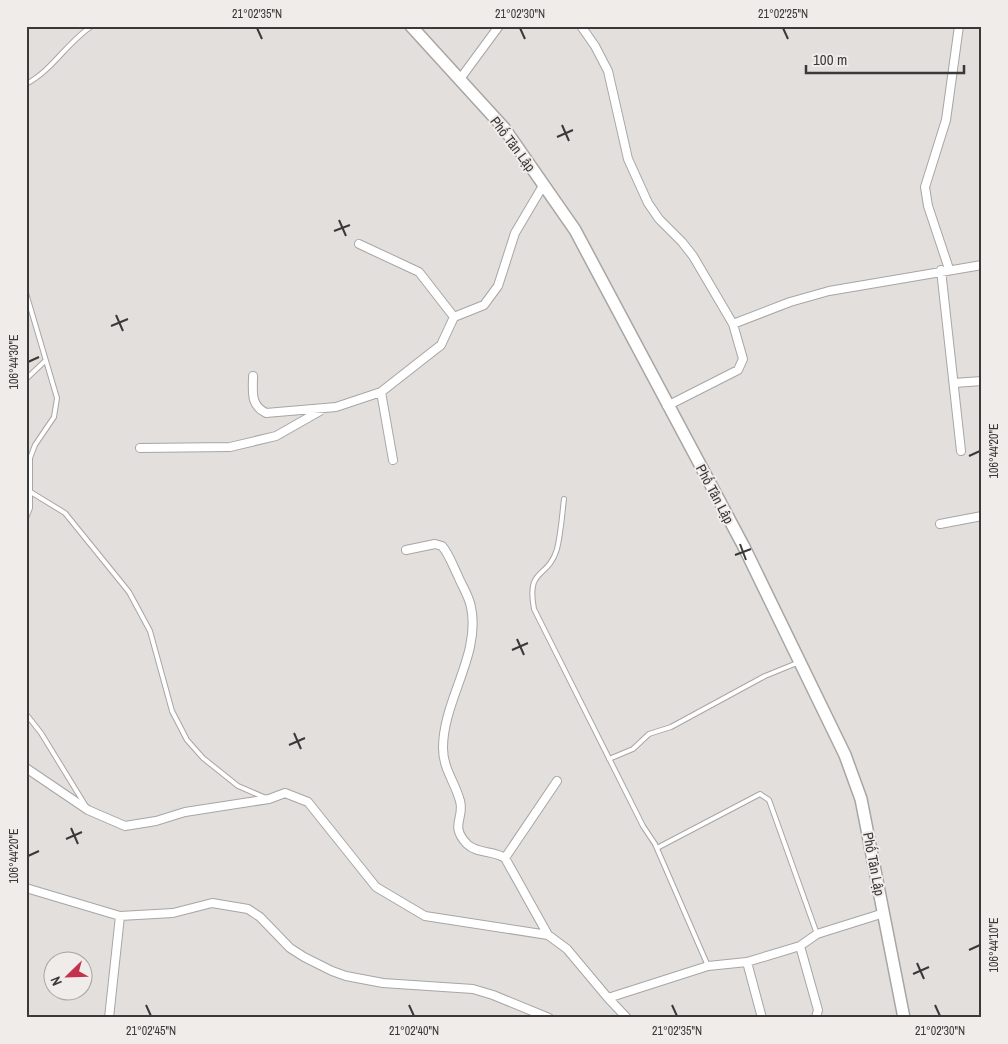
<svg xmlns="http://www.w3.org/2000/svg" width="1008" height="1044" font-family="'Archivo Narrow',sans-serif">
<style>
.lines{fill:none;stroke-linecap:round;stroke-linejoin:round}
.lane-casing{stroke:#a9a5a3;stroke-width:6}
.street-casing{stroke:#a9a5a3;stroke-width:10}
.secondary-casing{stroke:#a9a5a3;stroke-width:14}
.lane{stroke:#fff;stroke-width:4}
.street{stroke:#fff;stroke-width:8}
.secondary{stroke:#fff;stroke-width:11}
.ticks{fill:none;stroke:#3a3938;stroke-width:2}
.labels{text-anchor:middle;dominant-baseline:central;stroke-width:4;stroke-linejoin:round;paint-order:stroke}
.street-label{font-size:14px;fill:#3a3938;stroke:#f0ecea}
.neatline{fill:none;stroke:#3a3938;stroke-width:2}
.ticks-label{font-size:12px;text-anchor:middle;fill:#3a3938}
</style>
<rect width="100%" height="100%" fill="#e2dfdc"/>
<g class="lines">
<defs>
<path id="lane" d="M26,84C53,70 67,42 92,26
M26,293L57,398L54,417L35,445L30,458V508L26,518
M26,379L45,361
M29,491L65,513L129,592L150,631L172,711L187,740L203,758L238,786L266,798
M564,499C562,515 561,533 557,549C548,580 526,566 534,609L643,826L655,844L708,966
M26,714L41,733L87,808
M609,759L633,749L649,734L671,727L765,676L797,663
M657,848L760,794L769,800L817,934"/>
<path id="street" d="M581,26L595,46L608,71L628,159L648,203L659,219L682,242L693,256L733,324L743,359L738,370L667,406
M460,79L499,26
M359,244L419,272L454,317
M949,269L928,206L925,187L946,120L959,26
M941,270L961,451
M733,324L790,302L829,291L982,265
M253,376C253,392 250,405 266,413L336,407L381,392L441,345L454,317L484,305L498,286L515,233L544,184
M954,383L982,381
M381,392L393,460
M140,448L230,447L276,436L320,411
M940,524L982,516
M406,550L435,544L442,546C449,554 453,566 458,576C462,586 469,596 471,607C481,655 443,700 443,748C443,769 455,782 460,801C465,818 449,825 467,844C477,854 493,850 505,858L548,935
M26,768L88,810L125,826L156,821L185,812L269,799L285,793L308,802L376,887L425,916L548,935L567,949L608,998L627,1018
M505,858L557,781
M26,888L120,916L173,913L212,903L248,909L260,917L290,948L304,957L332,971L346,976L383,983L473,989L493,995L549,1018
M800,946L818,1010L816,1018
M747,962L762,1018
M608,998L708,966L747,962L800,946L817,934L884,913
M109,1018L120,916"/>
<path id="secondary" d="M411,26L504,128L575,230L744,547L845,755L861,799L904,1018"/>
</defs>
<!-- lane casing -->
<use href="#lane" class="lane-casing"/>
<!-- street casing -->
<use href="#street" class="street-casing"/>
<!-- secondary casing -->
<use href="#secondary" class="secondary-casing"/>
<!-- lane -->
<use href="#lane" class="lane"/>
<!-- street -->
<use href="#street" class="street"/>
<!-- secondary -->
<use href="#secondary" class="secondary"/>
</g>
<!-- ticks -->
<path class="ticks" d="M257,28L262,39M520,28L525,39M783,28L788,39M562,125L569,141M557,137L573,130M339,220L346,236M334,231L350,225M116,315L123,331M111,326L128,319M28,362L39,357M969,456L980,451M740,544L746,560M735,555L751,549M517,639L524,655M512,650L528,643M294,733L301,749M289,745L305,738M71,828L78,844M66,839L82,832M28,856L39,851M969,950L980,945M917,963L924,979M913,974L929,967M146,1005L151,1016M409,1005L414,1016M672,1005L677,1016M935,1005L940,1016"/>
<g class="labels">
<!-- street labels -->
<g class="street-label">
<text transform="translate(513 144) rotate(53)">Phố Tân Lập</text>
<text transform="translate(715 494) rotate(62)">Phố Tân Lập</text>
<text transform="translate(874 864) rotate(79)">Phố Tân Lập</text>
</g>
</g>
<!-- border -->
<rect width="1008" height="1044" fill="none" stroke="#f0ecea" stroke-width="55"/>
<!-- north arrow -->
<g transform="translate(68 976) rotate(247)"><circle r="24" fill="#f0ecea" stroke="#a7a4a3"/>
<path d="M0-4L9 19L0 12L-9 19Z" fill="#c3334f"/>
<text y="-8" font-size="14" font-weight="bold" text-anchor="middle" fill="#3a3938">N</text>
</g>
<!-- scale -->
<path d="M806 65v8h158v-8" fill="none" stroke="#3a3938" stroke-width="2.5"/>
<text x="813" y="65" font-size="15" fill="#3a3938" stroke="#f0ecea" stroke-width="4" paint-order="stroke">100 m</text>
<rect x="28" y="28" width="952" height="988" class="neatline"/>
<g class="ticks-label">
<text x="257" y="18">21°02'35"N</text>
<text x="520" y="18">21°02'30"N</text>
<text x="783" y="18">21°02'25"N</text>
<text transform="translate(14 362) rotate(-90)" y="4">106°44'30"E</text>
<text transform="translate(994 451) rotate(-90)" y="4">106°44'20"E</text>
<text transform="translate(14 856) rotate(-90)" y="4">106°44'20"E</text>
<text transform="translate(994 945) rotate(-90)" y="4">106°44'10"E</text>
<text x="151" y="1035">21°02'45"N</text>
<text x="414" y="1035">21°02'40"N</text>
<text x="677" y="1035">21°02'35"N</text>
<text x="940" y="1035">21°02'30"N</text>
</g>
</svg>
